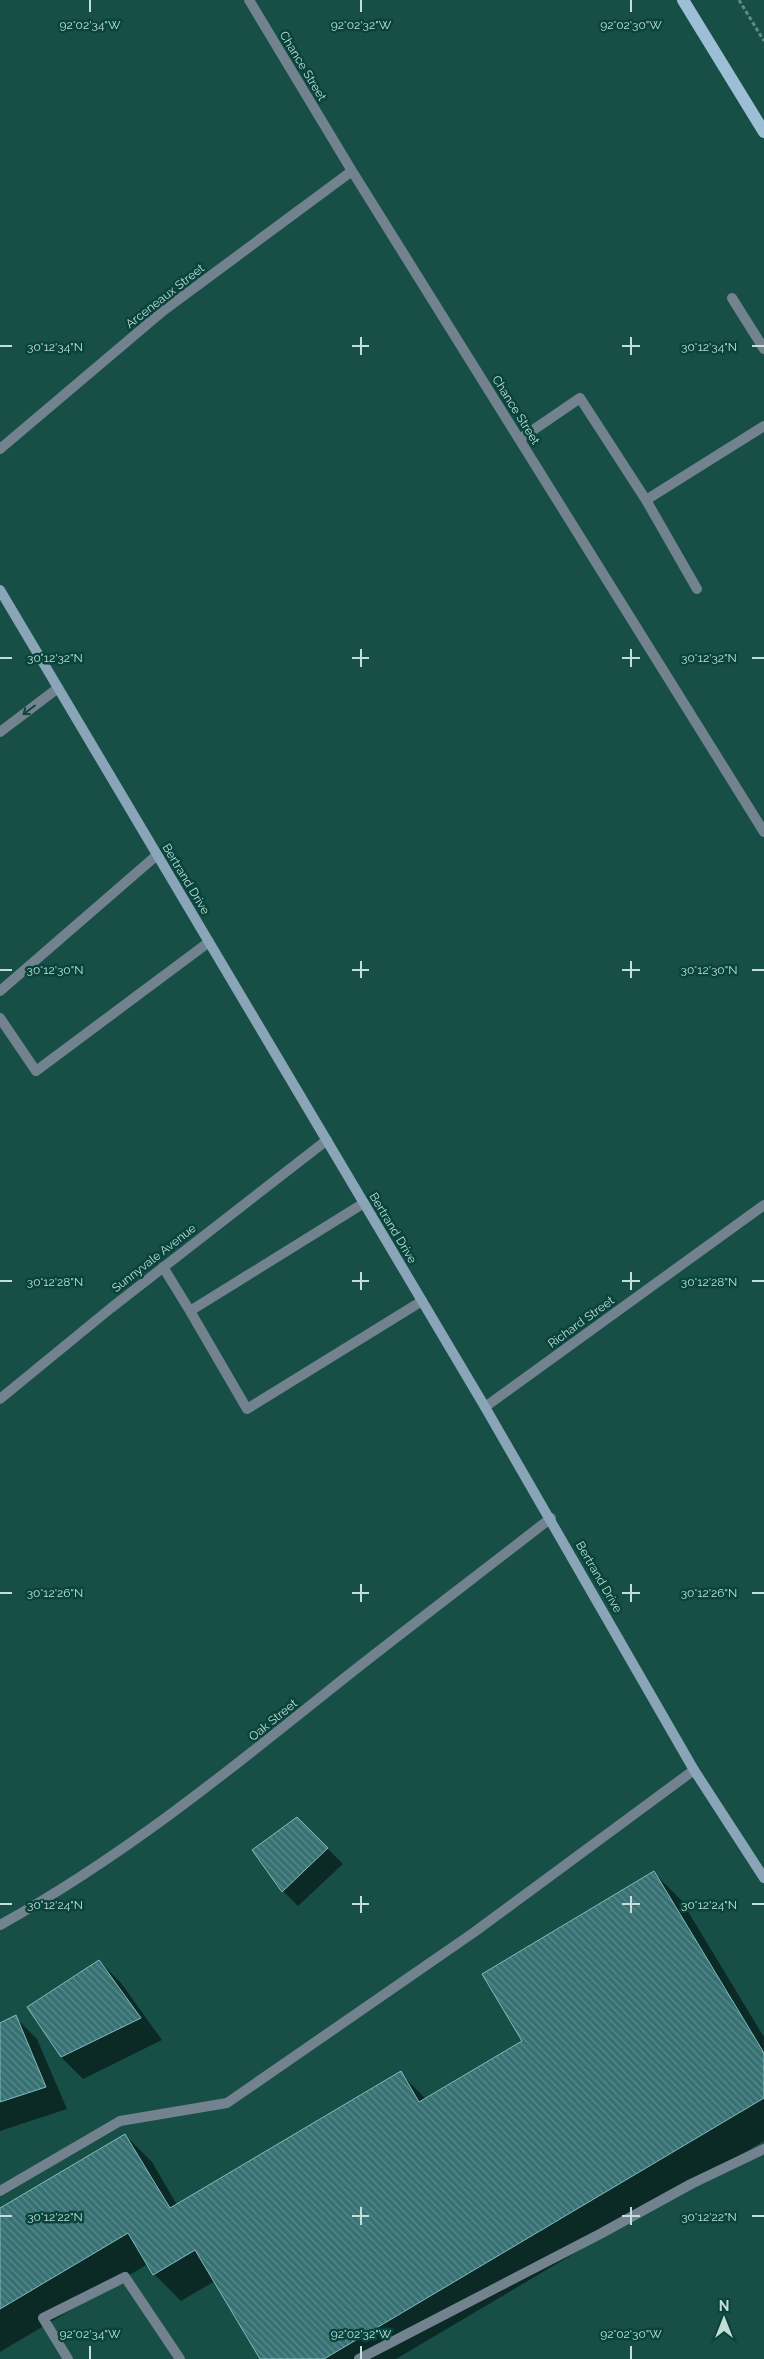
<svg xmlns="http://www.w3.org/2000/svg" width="764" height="2359" font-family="Raleway,sans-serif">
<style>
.shadow{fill:#0007}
.building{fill:url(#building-back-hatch);stroke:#82bcbf}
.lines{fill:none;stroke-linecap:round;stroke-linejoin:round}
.path{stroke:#5f8b83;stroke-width:3;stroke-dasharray:4 2.5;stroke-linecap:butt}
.lane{stroke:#72838f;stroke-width:10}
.street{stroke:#72838f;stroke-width:10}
.secondary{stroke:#8aa5b8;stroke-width:10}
.primary{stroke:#9dbed7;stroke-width:12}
.oneway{stroke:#0d4740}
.ticks{fill:none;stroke:#c3ded8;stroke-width:2}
.labels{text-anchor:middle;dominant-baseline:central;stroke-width:5;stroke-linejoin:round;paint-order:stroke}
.street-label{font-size:12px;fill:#c3ded8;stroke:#08443c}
.ticks-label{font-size:12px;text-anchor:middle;fill:#c3ded8;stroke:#08443c;stroke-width:5;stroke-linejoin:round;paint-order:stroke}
</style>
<defs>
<pattern id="building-back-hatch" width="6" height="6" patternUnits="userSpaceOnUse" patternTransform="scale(1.25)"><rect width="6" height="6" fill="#387174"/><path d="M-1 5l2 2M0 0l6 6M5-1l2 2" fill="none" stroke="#5c8b8d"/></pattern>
</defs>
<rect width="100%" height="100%" fill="#174f46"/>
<!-- shadow -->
<path class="shadow" d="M297,1818L343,1864L298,1906L283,1891Z
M654,1873L681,1900L764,2037V2141L396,2359H262L215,2281L181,2301L154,2274L148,2264L0,2352V2210L125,2135L152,2162L177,2205L400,2073L426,2099L524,2041Z
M99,1961L121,1983L162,2040L83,2079L61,2057Z
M15,2017L37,2039L67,2109L0,2131V2025Z"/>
<!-- building -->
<path class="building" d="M297,1817L328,1848L282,1892L252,1850Z
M654,1871L764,2053V2098L324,2359H260L195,2250L153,2275L128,2233L0,2309V2208L125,2134L170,2208L401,2071L419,2102L522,2041L482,1974Z
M99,1960L141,2018L61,2057L27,2007Z
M16,2015L46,2087L0,2102V2023Z"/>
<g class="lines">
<!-- path -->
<path class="path" d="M739,0L764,41"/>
<!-- lane -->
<path class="lane" d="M732,298L764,349
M520,439L580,398L646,500L764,426
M646,500L697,589
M0,732L58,688
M0,991L157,855
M0,1018L36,1071L209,942
M364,1203L190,1311L247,1409L422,1301
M163,1267L190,1311
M0,2191L120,2121L227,2103L473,1933L694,1770
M68,2359L43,2318L125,2277L180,2359
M359,2359L600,2234L691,2184L764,2149"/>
<!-- street -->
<path class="street" d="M249,0L352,171L764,832
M0,449L163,311L352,171
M0,1399L111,1308L327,1140
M485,1407L764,1205
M0,1925C125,1856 236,1765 347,1676C414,1623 483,1571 551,1518"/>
<!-- secondary -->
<path class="secondary" d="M0,590L485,1407L694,1770L764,1878"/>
<!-- primary -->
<path class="primary" d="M683,0L764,132"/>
</g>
<!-- one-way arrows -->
<defs><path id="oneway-shaft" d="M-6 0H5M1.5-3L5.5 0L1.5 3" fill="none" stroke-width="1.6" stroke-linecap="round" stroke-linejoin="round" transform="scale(1.25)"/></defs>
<use class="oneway" href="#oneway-shaft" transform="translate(29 710) rotate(143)"/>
<!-- ticks -->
<path class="ticks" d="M90,0V12M361,0V12M631,0V12M361,337V355M631,337V355M0,346H12M352,346H369M622,346H640M752,346H764M361,649V667M631,649V667M0,658H12M352,658H369M622,658H640M752,658H764M361,961V978M631,961V978M0,970H12M352,970H369M622,970H640M752,970H764M361,1272V1290M631,1272V1290M0,1281H12M352,1281H369M622,1281H640M752,1281H764M361,1584V1602M631,1584V1602M0,1593H12M352,1593H369M622,1593H640M752,1593H764M361,1896V1913M631,1896V1913M0,1904H12M352,1904H369M622,1904H640M752,1904H764M361,2207V2225M631,2207V2225M0,2216H12M352,2216H369M622,2216H640M752,2216H764M90,2346V2359M361,2346V2359M631,2346V2359"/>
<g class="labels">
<!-- street labels -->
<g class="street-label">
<text transform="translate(303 66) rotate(59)">Chance Street</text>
<text transform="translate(165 296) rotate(-38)">Arceneaux Street</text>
<text transform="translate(516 410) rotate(58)">Chance Street</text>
<text transform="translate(186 879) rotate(59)">Bertrand Drive</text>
<text transform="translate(393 1228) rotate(59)">Bertrand Drive</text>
<text transform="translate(154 1258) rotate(-38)">Sunnyvale Avenue</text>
<text transform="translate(581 1322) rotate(-36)">Richard Street</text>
<text transform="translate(599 1577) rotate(60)">Bertrand Drive</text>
<text transform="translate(273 1720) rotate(-39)">Oak Street</text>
</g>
</g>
<g class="ticks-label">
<text x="90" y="29">92°02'34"W</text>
<text x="361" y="29">92°02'32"W</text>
<text x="631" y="29">92°02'30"W</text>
<text x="55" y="351">30°12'34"N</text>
<text x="709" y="351">30°12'34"N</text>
<text x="55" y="662">30°12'32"N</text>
<text x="709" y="662">30°12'32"N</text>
<text x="55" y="974">30°12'30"N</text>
<text x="709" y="974">30°12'30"N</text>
<text x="55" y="1286">30°12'28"N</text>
<text x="709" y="1286">30°12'28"N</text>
<text x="55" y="1597">30°12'26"N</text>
<text x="709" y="1597">30°12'26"N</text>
<text x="55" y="1909">30°12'24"N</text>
<text x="709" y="1909">30°12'24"N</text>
<text x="55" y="2221">30°12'22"N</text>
<text x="709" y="2221">30°12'22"N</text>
<text x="90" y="2338">92°02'34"W</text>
<text x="361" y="2338">92°02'32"W</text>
<text x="631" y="2338">92°02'30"W</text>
</g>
<!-- north arrow -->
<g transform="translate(724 2319)" stroke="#08443c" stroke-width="4" paint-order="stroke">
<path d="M0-4L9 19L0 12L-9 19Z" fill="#c3ded8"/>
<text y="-8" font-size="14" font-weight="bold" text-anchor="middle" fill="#c3ded8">N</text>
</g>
</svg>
